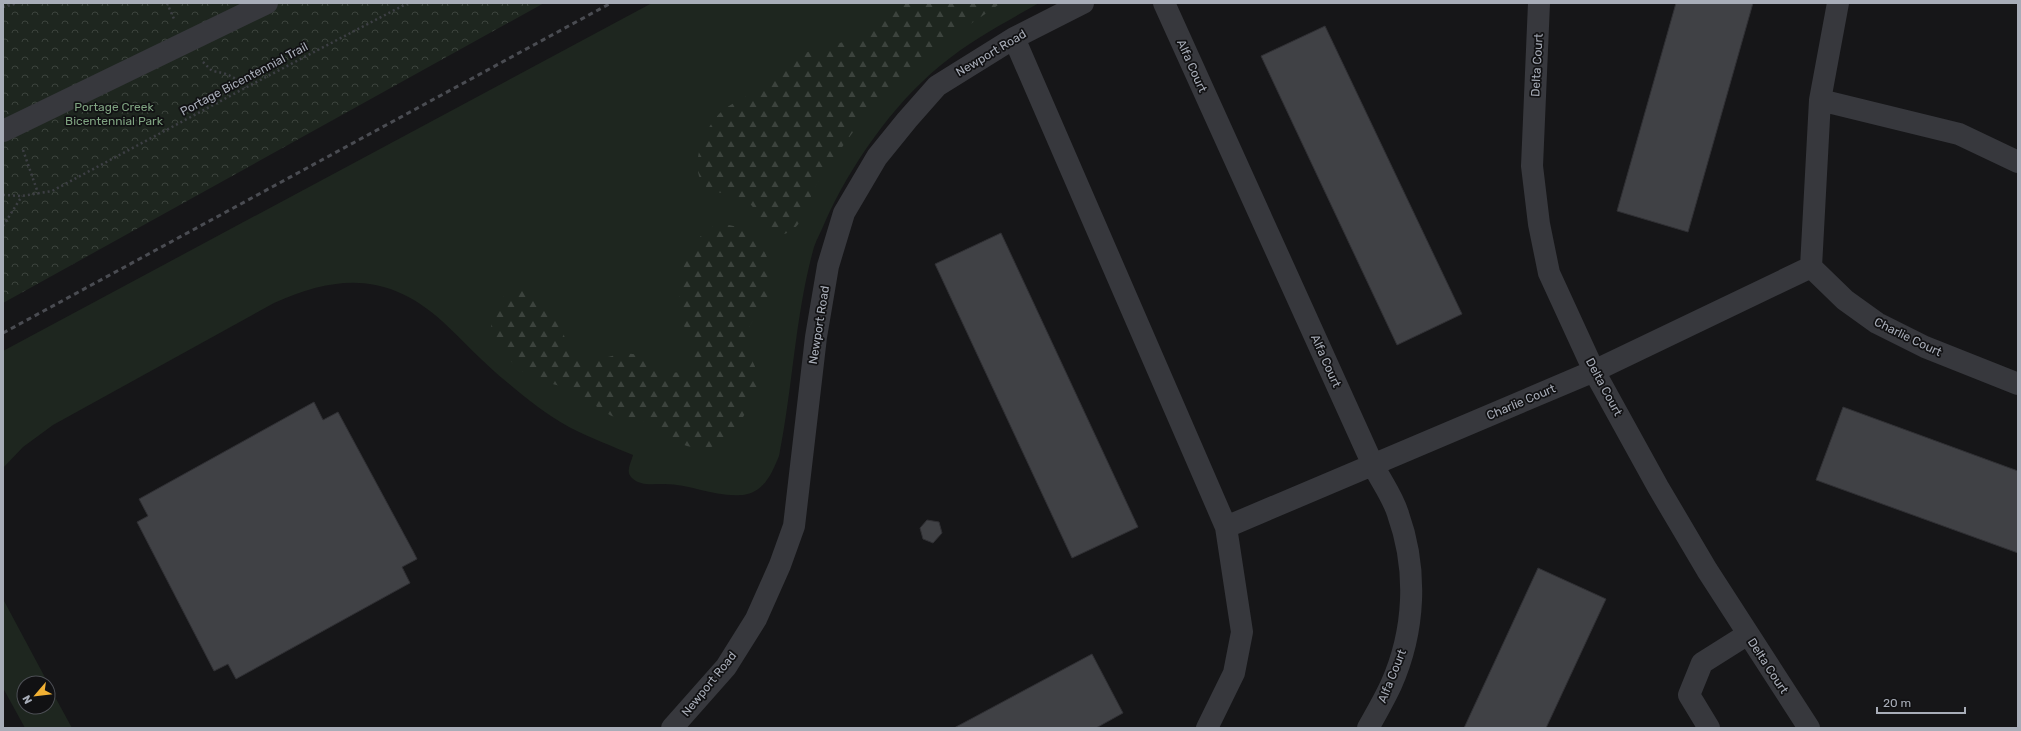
<svg xmlns="http://www.w3.org/2000/svg" width="2021" height="731" font-family="Rubik,sans-serif">
<style>
.grass{fill:#1e261f}
.forest{fill:url(#forest-firs)}
.park{fill:url(#park-crowns)}
.building{fill:#404145;stroke:#303034}
.lines{fill:none;stroke-linecap:round;stroke-linejoin:round}
.path{stroke:#3d3f44;stroke-width:2.5;stroke-dasharray:2 3;stroke-linecap:butt}
.minor{stroke:#37383d;stroke-width:22}
.rail{stroke:#4a4c52;stroke-width:3;stroke-dasharray:5 4;stroke-linecap:butt}
.labels{text-anchor:middle;dominant-baseline:central;stroke-width:3.5;stroke-linejoin:round;paint-order:stroke}
.street-label{font-size:12px;fill:#a8adb8;stroke:#111113}
.park-label{font-size:12px;fill:#7fa381;stroke:#111113}
</style>
<defs>
<pattern id="forest-firs" width="22" height="20" patternUnits="userSpaceOnUse"><rect width="22" height="20" fill="#1e261f"/><path d="M5 1l3.5 6h-7zM16 11l3.5 6h-7z" fill="#3c433d"/></pattern>
<pattern id="park-crowns" width="20" height="18" patternUnits="userSpaceOnUse"><rect width="20" height="18" fill="#1e261f"/><path d="M2 6a3 3 0 1 1 6 0M12 15a3 3 0 1 1 6 0" fill="none" stroke="#3c433d"/></pattern>
</defs>
<rect width="100%" height="100%" fill="#161618"/>
<!-- grass -->
<path class="grass" d="M652,3H1039C1006,22 971,40 941,65C893,104 850,166 825,222C822,230 817,238 814,247C795,315 793,387 779,456C774,468 768,484 755,491C752,493 745,495 741,495C714,497 688,483 662,484C652,484 640,486 632,478C625,472 631,463 633,455C612,446 590,438 569,427C547,415 527,399 508,383C484,364 464,341 442,321C387,272 337,275 274,303L53,425L23,447L3,468V351Z
M3,599L48,683H24V707H48V684L72,728H25L3,688Z"/>
<!-- forest -->
<path class="forest" d="M892,3H1001C969,26 935,46 906,72C876,100 852,132 829,166C824,173 819,179 815,187C808,201 805,224 789,232C770,243 759,210 747,201C732,190 706,198 699,176C693,156 706,127 720,113C729,104 742,100 752,92C766,80 777,66 793,58C834,39 867,48 892,3Z
M717,224C750,222 778,256 770,290C765,311 744,321 747,344C748,357 758,367 758,379C758,396 736,432 723,442C713,449 698,449 687,446C672,442 663,428 649,423C639,418 627,421 617,418C600,412 588,398 572,390C560,384 545,384 533,378C510,366 480,333 495,306C500,298 506,294 514,291C534,285 553,308 560,324C565,336 566,348 577,356C595,367 615,350 633,354C655,359 668,384 693,366C696,346 682,329 680,309C676,278 687,239 717,224Z"/>
<!-- park -->
<path class="park" d="M3,3H544L3,303Z"/>
<!-- building -->
<path class="building" d="M1676,3H1753L1688,232L1617,211Z
M1325,26L1462,314L1397,345L1261,56Z
M1001,233L1138,527L1072,558L935,264Z
M314,402L323,420L338,412L413,551L417,559L402,567L410,583L236,679L228,664L214,671L137,522L148,516L139,499Z
M1843,407L2018,471V553L1816,480Z
M927,520L939,522L942,533L933,543L923,539L920,528Z
M1538,568L1606,599L1546,728H1464Z
M1092,654L1123,713L1096,728H954Z"/>
<g class="lines">
<!-- path -->
<path class="path" d="M167,3L174,19
M3,7L18,3
M203,62L212,71C226,73 235,76 245,88
M23,150L38,193
M3,195L22,196L52,191L245,88L408,3
M3,226L22,196"/>
<!-- minor -->
<path class="minor" d="M1164,3L1373,465C1381,481 1393,497 1398,514C1418,570 1415,631 1391,685C1384,700 1376,714 1368,728
M1539,3L1532,166L1539,224L1549,273L1594,371L1658,487L1707,570L1809,728
M1838,3L1820,100L1811,267L1845,300L1877,323L1925,347L2018,384
M1014,38L1226,527L1242,632L1234,673L1207,728
M1820,100L1959,134L2018,162
M3,131L267,3
M1226,527L1594,371L1811,267
M672,728L726,667L756,619L780,565L794,526L816,337L828,266L844,213L877,157L907,120L937,86L1014,38L1083,3
M1709,728L1689,695L1702,663L1748,634"/>
<!-- rail -->
<path class="rail" d="M3,333L611,3"/>
</g>
<g class="labels">
<!-- street labels -->
<g class="street-label">
<text transform="translate(991 53) rotate(-31)">Newport Road</text>
<text transform="translate(1537 65) rotate(-87)">Delta Court</text>
<text transform="translate(1192 66) rotate(66)">Alfa Court</text>
<text transform="translate(244 79) rotate(-28)">Portage Bicentennial Trail</text>
<text transform="translate(819 325) rotate(-81)">Newport Road</text>
<text transform="translate(1908 337) rotate(26)">Charlie Court</text>
<text transform="translate(1326 361) rotate(66)">Alfa Court</text>
<text transform="translate(1604 387) rotate(62)">Delta Court</text>
<text transform="translate(1521 402) rotate(-23)">Charlie Court</text>
<text transform="translate(1768 666) rotate(57)">Delta Court</text>
<text transform="translate(1392 676) rotate(-68)">Alfa Court</text>
<text transform="translate(709 684) rotate(-51)">Newport Road</text>
</g>
<!-- park labels -->
<g class="park-label">
<text x="114" y="107">Portage Creek<tspan x="114" dy="14">Bicentennial Park</tspan></text>
</g>
</g>
<!-- border -->
<rect width="2021" height="731" fill="none" stroke="#a8adb8" stroke-width="8"/>
<!-- north arrow -->
<g transform="translate(36 695) rotate(242)"><circle r="19" fill="#111113" stroke="#4d4f55"/>
<path d="M0-3L7 15L0 10L-7 15Z" fill="#f2b134"/>
<text y="-6" font-size="11" font-weight="bold" text-anchor="middle" fill="#a8adb8">N</text>
</g>
<!-- scale -->
<path d="M1877 707v6h88v-6" fill="none" stroke="#a8adb8" stroke-width="2"/>
<text x="1883" y="707" font-size="12" fill="#a8adb8" stroke="#111113" stroke-width="3" paint-order="stroke">20 m</text>
</svg>
